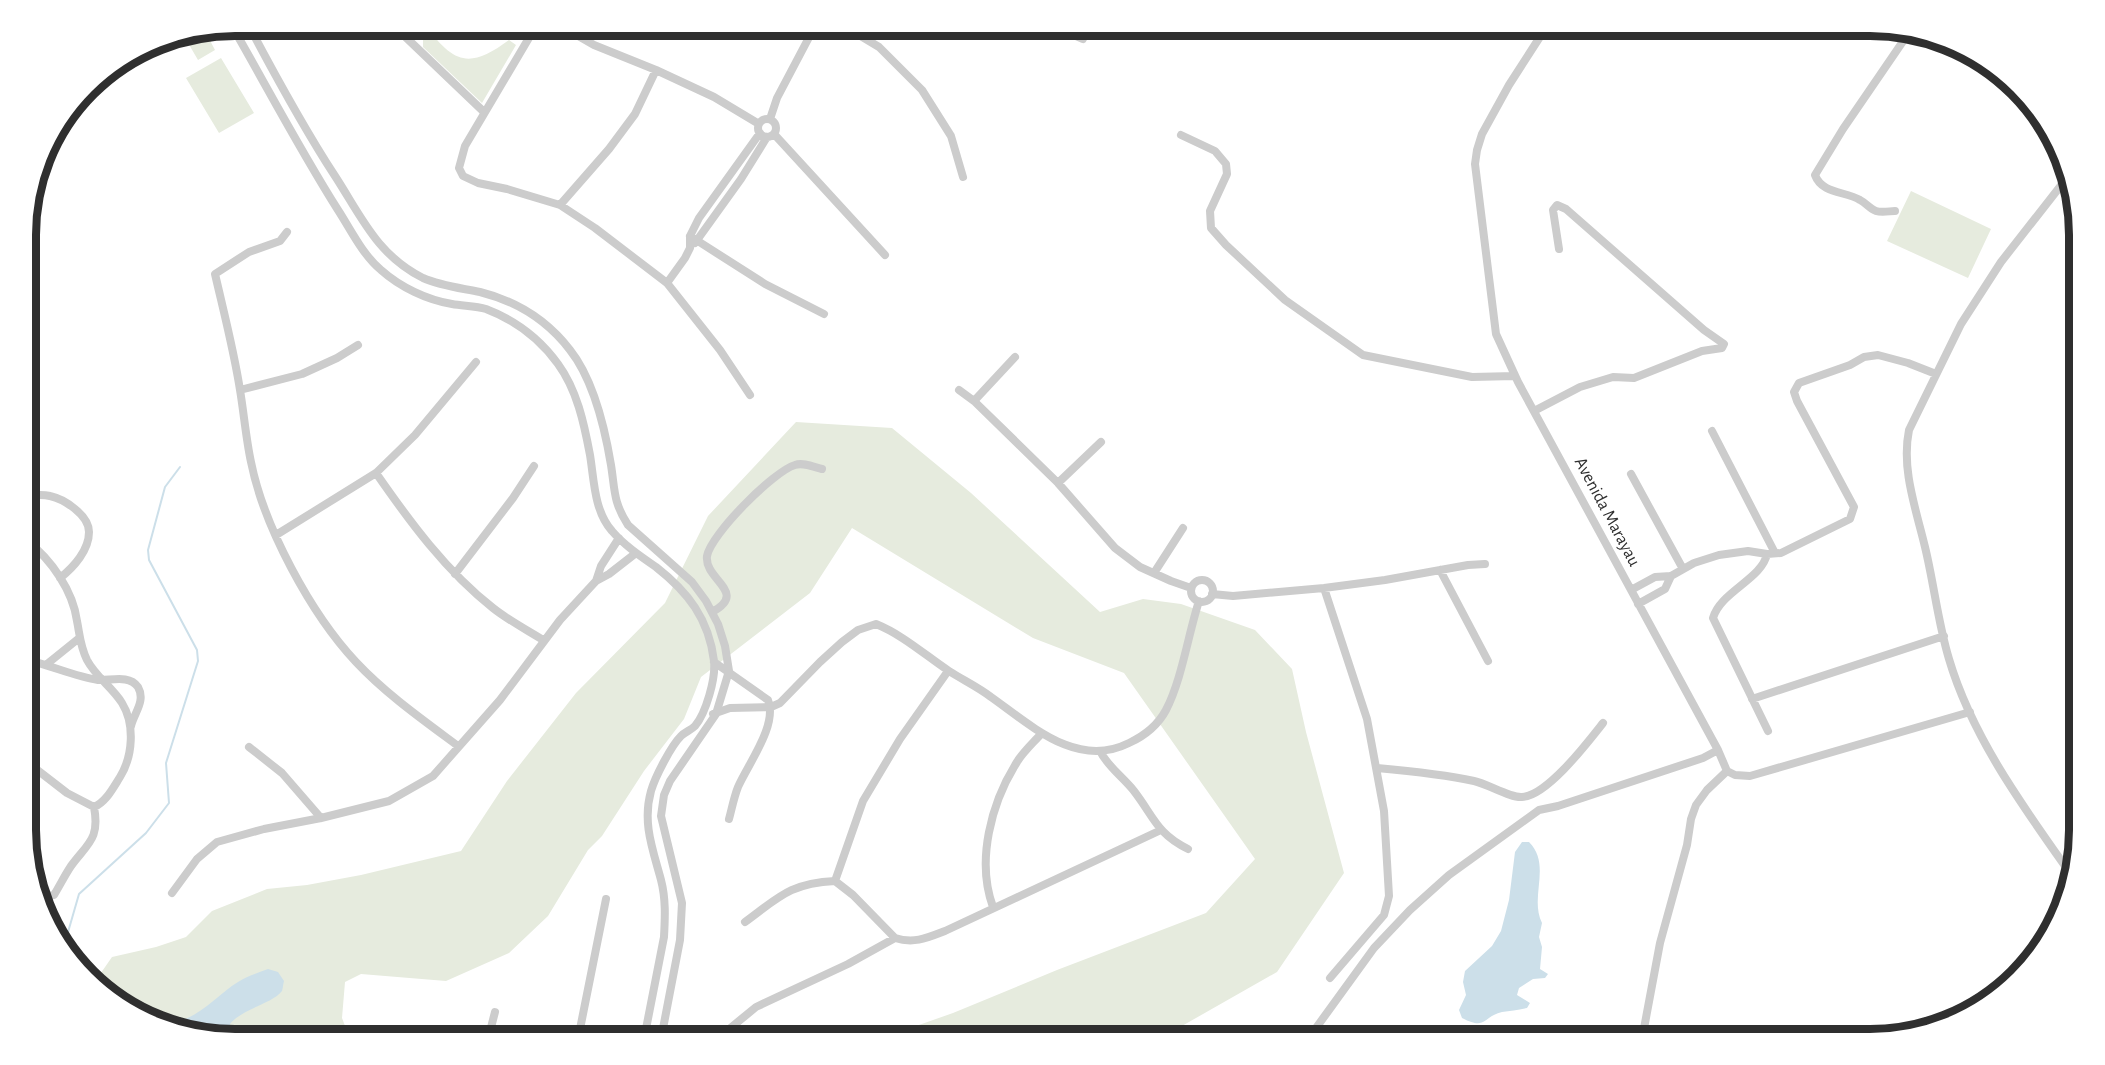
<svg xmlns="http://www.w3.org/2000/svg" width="2105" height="1065" font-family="'Alegreya Sans',sans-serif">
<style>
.green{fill:#e6ebde}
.water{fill:#ccdfe9}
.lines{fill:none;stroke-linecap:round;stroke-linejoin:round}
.stream{stroke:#ccdfe9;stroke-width:2}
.minor{stroke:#ccc;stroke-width:8}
.labels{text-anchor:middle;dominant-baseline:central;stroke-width:6;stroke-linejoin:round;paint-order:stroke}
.street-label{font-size:18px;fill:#2f2f2f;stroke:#fff}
.rim{fill:none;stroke:#2f2f2f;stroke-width:8}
</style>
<rect width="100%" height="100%" fill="#fff"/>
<!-- green -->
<path class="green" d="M423,26H426C454,64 470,69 509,40L516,45L482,103L423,47Z
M205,31L215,50L198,60L184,36Z
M221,58L254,113L219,133L186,78Z
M1911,191L1991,229L1968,278L1887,241Z
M796,422L892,428L971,493L1100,612L1143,599L1181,604L1255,630L1292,669L1306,732L1344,873L1277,972L1159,1039H879L953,1013L1057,970L1206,913L1255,859L1124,673L1033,638L852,528L810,593L701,677L684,719L644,771L602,836L588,850L548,916L509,953L446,981L361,974L345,982L342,1018L350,1039H235L142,1018L96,980L112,957L156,947L186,937L212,911L267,889L307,885L361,875L461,851L507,781L576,693L665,603L708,516Z"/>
<!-- water -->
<path class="water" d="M1522,842H1529C1552,865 1529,897 1542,923L1539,937L1542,947L1540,969L1548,974L1545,978L1533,979L1519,988L1517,995L1530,1003L1527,1008C1518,1010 1510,1011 1502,1012C1483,1016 1487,1031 1462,1018L1459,1010L1466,995L1463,982L1465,971L1492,946L1501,931L1509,900L1515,852Z
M268,969L278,972L284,981C283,984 283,988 282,991C272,1004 243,1008 230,1024V1032L243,1039H235L142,1018L130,1008C142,1010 152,1021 165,1022C194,1025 215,996 238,982C247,976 258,973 268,969Z"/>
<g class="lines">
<!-- stream -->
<path class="stream" d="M64,946L79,894L146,833L169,803L166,763L198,661L197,650L149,560L148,550L165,487L180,467"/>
<!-- minor -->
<path class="minor" d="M232,26C267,87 300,150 338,210C351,230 362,254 381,270C400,287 427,300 452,304C463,306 476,306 486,309C515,320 540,339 558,364C577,390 584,423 590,455C594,479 594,511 612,531C624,545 640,556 656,567C688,592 709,619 714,661C716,678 706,713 695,726C691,730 685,732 681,736C671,746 655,777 651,791C642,823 653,850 661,880C666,899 665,918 664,937L644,1039
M249,26C276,77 303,127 335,176C361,216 377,255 423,278C441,286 461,288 480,292C516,301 547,320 570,350C593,379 605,429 611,465C615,490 613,502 628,525L692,582L706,601L718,624L725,646L729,671L716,714L670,781L664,795L661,816L682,903L680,940L661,1039
M394,26L484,112
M536,26L465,146L459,168L463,176L478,183L507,189L560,205L595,228L667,283L720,350L750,395
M561,26L594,45L656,70L714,97L759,124
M844,26L879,47L922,90L951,136L963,177
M1053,26L1083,39
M1547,26L1509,85L1482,134L1477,150L1475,164L1496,334L1518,382L1718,750L1727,771L1735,775L1750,776L1970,712
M2017,91L2045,128
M758 128a9 9 0 1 1 18 0a9 9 0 1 1-18 0Z
M770,119L777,98L815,26
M774,134L885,255
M1181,135L1215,151L1226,164L1227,174L1210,211L1211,228L1226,245L1285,300L1363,355L1472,377L1515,376
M2066,179L2001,262L1961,324L1909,430C1901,469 1916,509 1925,547C1934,584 1938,623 1949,659C1972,737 2024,808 2070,873
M560,205L609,149L635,114L656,70
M1895,211C1890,211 1882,213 1876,211C1870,209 1866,203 1860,200C1845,191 1822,194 1815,175L1843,129L1908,34
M287,232L280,241L249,252L215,274C224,313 234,351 240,390C244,414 246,439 251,462C264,527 311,614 356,662C386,694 423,720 458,746
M690,236L765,284L824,314
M695,243L741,179L767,137
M667,283L685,258L690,248V236L699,218L760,133
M240,390L302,374L337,358L358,345
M959,390L974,401L1058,483L1115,548L1140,567L1171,581L1191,588
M974,401L1015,357
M1534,411L1580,387L1613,377L1634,378L1702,351L1722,348L1724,344L1704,330L1566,209L1557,205L1553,210L1559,249
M1712,431L1775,553
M376,473C410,522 446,571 493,608C508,620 527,630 543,640
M1631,474L1683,569
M1058,483L1101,442
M27,496C34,495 42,494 50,496C64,499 89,515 89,532C89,550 74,567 60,578
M276,535L376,473L415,435L476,362
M27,541C51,559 73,591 77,621C80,636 80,646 87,660C96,677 112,687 122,703C135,724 133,756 120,777C113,788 106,802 94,807L67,793L27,762
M1767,554C1762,579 1720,592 1713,618L1768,731
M1440,570L1488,661
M1154,573L1183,528
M455,574L513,498L534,466
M1191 591a11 11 0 1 1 22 0a11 11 0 1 1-22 0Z
M596,581L601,566L619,538
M1324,588L1367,719L1384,811L1389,896L1384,915L1330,978
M1631,590L1655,577L1671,576L1694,563L1719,555L1748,551L1767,554L1781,553L1850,519L1854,507L1797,401L1794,392L1799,383L1850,365L1864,357L1878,355L1908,363L1936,374
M1212,594L1233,596L1324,588L1385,580L1468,565L1485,564
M1638,604L1665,589L1671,576
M712,612C749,592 704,580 707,556C711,534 774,471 795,465C803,462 814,467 822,469
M27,660C50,665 76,677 98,680C110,681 129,674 138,687C146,701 134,713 131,726
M714,662L768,700C778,725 748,764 738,787C734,797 732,808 729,819
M47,664L78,639
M1752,699L1944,636
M713,714L730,708L771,707L780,703L820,662L842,642L858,630L876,624C903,635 925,655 949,671C963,680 978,687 991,697C1032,726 1077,769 1129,743C1144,736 1158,725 1166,710C1182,679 1188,635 1199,601
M249,747L282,773L321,818
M1100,751C1108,767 1123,777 1134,791C1154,817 1157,834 1188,849
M1377,768C1410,771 1442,774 1474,781C1488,784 1510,798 1522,797C1547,796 1588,742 1603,723
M42,893L47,896L54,895C60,885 65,875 71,866C88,843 100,839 94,807
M172,893L197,859L217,842L264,829L321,818L389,801L433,776L500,700L560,620L596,581L609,574L636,553
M993,907C976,861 991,803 1017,762C1023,752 1033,743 1041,734
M745,922C779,897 791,883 835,881
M895,938L853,895L835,881L863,801L900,739L948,671
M488,1039L495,1012
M578,1039L606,899
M717,1039L756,1007L848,964L895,938C914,944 927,938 945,931L1161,830
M1251,1039C1263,1032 1275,1025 1285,1039
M1308,1039L1374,948L1410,910L1449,875L1539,810L1558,806L1703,758L1718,750
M1642,1039L1660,943L1687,845L1691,819L1696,805L1707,790L1727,771"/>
</g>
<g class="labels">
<!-- street labels -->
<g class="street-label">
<text transform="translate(1607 512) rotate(62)">Avenida Marayau</text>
</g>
</g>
<!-- crop -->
<path d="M0 0H2105V1065H0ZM235 36H1870A199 199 0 0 1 2069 235V830A199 199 0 0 1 1870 1029H235A199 199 0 0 1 36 830V235A199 199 0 0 1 235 36Z" fill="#fff" fill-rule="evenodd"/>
<path class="rim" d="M235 36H1870A199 199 0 0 1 2069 235V830A199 199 0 0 1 1870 1029H235A199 199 0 0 1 36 830V235A199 199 0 0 1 235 36Z"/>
</svg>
